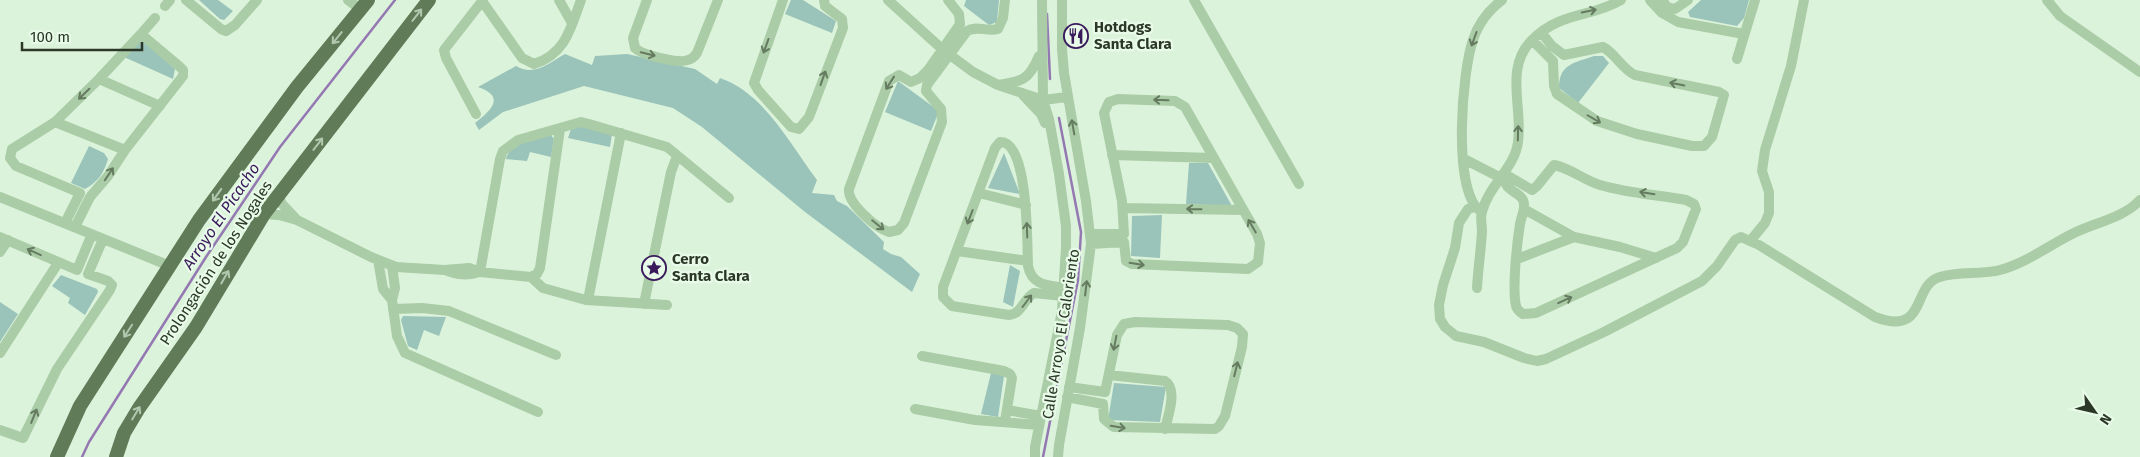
<svg xmlns="http://www.w3.org/2000/svg" width="2140" height="457" font-family="'Fira Sans',sans-serif">
<style>
.green{fill:#9ac3ba}
.lines{fill:none;stroke-linecap:round;stroke-linejoin:round}
.stream{stroke:#9478b2;stroke-width:2.5}
.minor{stroke:#aacca6;stroke-width:10}
.major{stroke:#607b58;stroke-width:14}
.oneway{stroke:#657b60}
.oneway2{stroke:#b2c8ae}
.labels{text-anchor:middle;dominant-baseline:central;stroke-width:4.5;stroke-linejoin:round;paint-order:stroke}
.poi-label{font-size:15px;font-weight:bold;fill:#2c3827;stroke:#e8fbe8;text-anchor:start}
.street-label{font-size:15px;fill:#2c3827;stroke:#e8fbe8}
.water-label{font-size:16px;font-style:italic;fill:#3b1a5c;stroke:#e8fbe8}
</style>
<rect width="100%" height="100%" fill="#dcf3db"/>
<!-- green -->
<path class="green" d="M199,0H218L233,11L224,20L220,19Z
M791,0H803L836,21L832,33L785,14Z
M966,0H999L997,22L989,25L964,6Z
M1701,0H1749L1744,18L1737,26L1690,17L1688,12Z
M142,40L175,69L173,79L124,57L138,41Z
M565,54L592,65L595,56L627,54L695,69L717,84L720,78C764,93 790,144 817,180L812,193L834,195L837,201L847,206L884,242L883,249L891,254L901,257L920,274L912,292L805,212L702,127L673,108L584,86L503,112L479,130L475,123C490,111 507,97 478,87L516,66C534,77 549,63 565,54Z
M1594,56H1603L1609,63L1578,103L1559,88C1559,64 1574,63 1594,56Z
M898,81L939,111L931,131L885,112Z
M583,125L612,134L610,147L568,138L571,129Z
M551,135L554,139L551,157L530,152L527,161L506,159C510,142 537,139 551,135Z
M89,146L104,153L108,159C104,173 98,182 85,189L71,183Z
M1004,153L1020,194L988,188Z
M1189,163H1208L1232,206L1186,204Z
M1162,215L1160,258L1131,256L1132,216Z
M1010,265L1020,271L1013,307L1003,302Z
M61,275L97,289L98,292L85,315L68,303L70,298L52,286Z
M0,302L18,314L0,342Z
M403,316L446,317L439,336L424,330L417,350L408,346L401,320Z
M991,373L1004,376L998,417L981,414Z
M1114,383L1166,387L1160,422L1108,420Z"/>
<g class="lines">
<!-- stream -->
<path class="stream" d="M1047,14L1050,79
M82,457L89,442L206,257L280,147L395,0
M1043,457L1078,280L1081,232L1059,118"/>
<!-- minor -->
<path class="minor" d="M186,0L221,29L226,31L235,25L257,0
M348,0L360,9
M559,0L572,23
M647,0L633,38L635,48C642,55 679,64 688,60C692,59 695,56 697,53L718,0
M783,0L754,83L758,90L791,127L799,129L809,117L843,28L842,19L825,6L824,0
M888,0L942,49L973,72L998,85L1043,100L1067,97
M948,0L959,14L960,24L928,70L920,78L911,82L899,75L889,81L849,189C847,203 876,228 889,232L898,230L904,223L942,122L941,109L926,91L927,85L967,31C977,25 987,32 998,29L1003,18L1005,0
M1194,0L1299,184
M1650,0L1662,13L1678,22L1744,34
M1662,0L1667,7L1675,9L1688,0
M2047,0L2060,16L2140,72
M482,1L522,58L534,64C566,54 571,27 581,0
M165,6L170,0
M141,34L155,18
M1532,40L1553,61L1554,86L1557,94L1597,121L1637,134L1692,146H1704L1712,137L1724,95L1719,92L1635,75C1621,68 1616,54 1603,47L1564,55L1552,46L1541,32
M1737,59L1755,0
M99,79L160,106
M998,85C1023,81 1029,80 1039,56
M1023,95L1041,114L1045,123
M476,114L446,58L444,50L483,0
M55,122L125,150
M1112,155L1212,158
M1464,159L1505,180L1510,177L1532,190L1537,186L1554,165C1570,168 1584,180 1600,185C1627,193 1658,195 1686,200L1694,204L1696,209L1683,242L1677,248L1536,313L1523,314C1520,312 1517,310 1516,306C1512,288 1517,243 1520,224C1521,218 1524,212 1524,206C1525,192 1506,193 1505,180
M979,193L1026,205
M278,195L282,204L296,219
M0,197L170,266
M1475,207L1468,209L1459,223L1455,248L1443,285L1439,305L1440,319L1445,327L1456,336L1484,342L1524,358L1537,361L1546,359L1604,332L1702,281L1717,266L1735,240L1741,237L1759,245L1875,317C1928,337 1911,285 1940,277C1959,271 1981,275 2000,270C2026,263 2048,246 2072,234C2093,223 2124,218 2140,200
M1123,208L1243,210
M1524,209L1574,237L1620,247L1656,258
M1480,211C1452,190 1462,71 1473,40C1478,24 1489,10 1502,0
M264,214L279,215L297,220L371,257L396,267L445,270L469,268L480,272L531,277L537,274L540,268L560,129
M65,223L80,193L16,166L10,158L12,149L55,122L99,79L141,34L179,66L183,70V76L125,150L108,176L90,197L75,227
M1090,234H1124L1122,201L1104,113L1109,102L1118,99L1175,101L1185,107L1257,234L1260,243L1258,262L1248,269L1132,264L1126,261L1124,242L1091,244
M0,237L77,270L92,234
M1751,240L1765,223L1769,213V192L1762,171L1765,150L1791,66L1804,0
M957,251L1028,261
M0,252L8,240
M1517,259L1574,237
M378,260L383,289L392,300
M392,266L395,288L392,300L397,336L405,353L538,412
M445,270C458,275 467,276 480,272
M480,272L500,159L503,151L518,140L581,122L589,124L667,147L729,198
M531,277L543,288L586,300L667,305
M1477,288C1478,269 1481,250 1482,231C1482,225 1480,217 1482,212C1488,186 1515,168 1518,142C1523,107 1504,68 1532,40C1561,11 1591,18 1621,0
M1064,296L1034,293C1023,299 1022,314 1009,315L952,306L943,297V287L995,148L1000,142C1029,140 1027,246 1028,266C1032,286 1048,285 1065,288
M588,300L621,133
M644,304L671,172L677,156
M393,309L422,308L449,311L556,355
M0,353L58,263
M922,356L1004,371L1010,374L1012,378L1005,421
M1109,375L1165,381C1178,389 1168,416 1165,429
M1067,397L1103,404L1104,419L1114,427L1215,429L1219,426L1225,416L1242,347L1243,334L1237,328L1228,325L1135,322L1124,324L1117,335L1105,392L1069,387
M915,409L975,420L1039,425
M1007,410L1041,416
M0,430L23,438L57,369L110,290L112,285L108,281L88,274L103,239
M1035,457V447L1062,311L1066,248V226L1059,174L1049,119L1043,100L1042,0
M1058,457L1059,445L1080,328L1091,244L1086,201L1064,73L1062,49V0"/>
<!-- major -->
<path class="major" d="M57,457L80,406L199,220L297,87L368,0
M116,457L124,433L139,408L196,327L264,214L429,0"/>
</g>
<!-- one-way arrows -->
<defs><path id="oneway-shaft" d="M-6 0H5M1.5-3L5.5 0L1.5 3" fill="none" stroke-width="1.6" stroke-linecap="round" stroke-linejoin="round" transform="scale(1.25)"/></defs>
<g class="oneway">
<use href="#oneway-shaft" transform="translate(1589 11) rotate(-12)"/>
<use href="#oneway-shaft" transform="translate(1474 39) rotate(110)"/>
<use href="#oneway-shaft" transform="translate(766 46) rotate(110)"/>
<use href="#oneway-shaft" transform="translate(648 54) rotate(14)"/>
<use href="#oneway-shaft" transform="translate(823 78) rotate(-70)"/>
<use href="#oneway-shaft" transform="translate(890 83) rotate(122)"/>
<use href="#oneway-shaft" transform="translate(1677 84) rotate(-169)"/>
<use href="#oneway-shaft" transform="translate(84 94) rotate(136)"/>
<use href="#oneway-shaft" transform="translate(1161 100) rotate(-178)"/>
<use href="#oneway-shaft" transform="translate(1594 119) rotate(30)"/>
<use href="#oneway-shaft" transform="translate(1073 127) rotate(-100)"/>
<use href="#oneway-shaft" transform="translate(1518 133) rotate(-89)"/>
<use href="#oneway-shaft" transform="translate(109 174) rotate(-56)"/>
<use href="#oneway-shaft" transform="translate(1647 193) rotate(-171)"/>
<use href="#oneway-shaft" transform="translate(1194 209) rotate(-179)"/>
<use href="#oneway-shaft" transform="translate(970 217) rotate(111)"/>
<use href="#oneway-shaft" transform="translate(878 225) rotate(39)"/>
<use href="#oneway-shaft" transform="translate(1252 226) rotate(-120)"/>
<use href="#oneway-shaft" transform="translate(1027 230) rotate(-92)"/>
<use href="#oneway-shaft" transform="translate(34 252) rotate(-156)"/>
<use href="#oneway-shaft" transform="translate(1137 264) rotate(9)"/>
<use href="#oneway-shaft" transform="translate(1086 288) rotate(-83)"/>
<use href="#oneway-shaft" transform="translate(1565 300) rotate(-24)"/>
<use href="#oneway-shaft" transform="translate(1027 301) rotate(-53)"/>
<use href="#oneway-shaft" transform="translate(1115 343) rotate(101)"/>
<use href="#oneway-shaft" transform="translate(1236 369) rotate(-76)"/>
<use href="#oneway-shaft" transform="translate(34 416) rotate(-68)"/>
<use href="#oneway-shaft" transform="translate(1118 427) rotate(10)"/>
</g>
<g class="oneway2">
<use href="#oneway-shaft" transform="translate(417 15) rotate(-52)"/>
<use href="#oneway-shaft" transform="translate(337 38) rotate(129)"/>
<use href="#oneway-shaft" transform="translate(318 144) rotate(-52)"/>
<use href="#oneway-shaft" transform="translate(217 195) rotate(125)"/>
<use href="#oneway-shaft" transform="translate(225 277) rotate(-60)"/>
<use href="#oneway-shaft" transform="translate(128 331) rotate(123)"/>
<use href="#oneway-shaft" transform="translate(136 413) rotate(-59)"/>
</g>
<!-- icons -->
<defs>
<symbol id="restaurant-ring" viewBox="-11 -11 22 22"><circle r="9.5" fill="#e8fbe8" stroke="#3b1a5c" stroke-width="1.5"/><path d="M-5-6h1v4h1v-4h1v4h1v-4h1v5L-1.5 .5V6h-2V.5L-5-1ZM5-6V6H3V1.5H1.5Q1.5-4 5-6Z" fill="#3b1a5c"/></symbol>
<symbol id="sight-ring" viewBox="-11 -11 22 22"><circle r="9.5" fill="#e8fbe8" stroke="#3b1a5c" stroke-width="1.5"/><path d="M0-6L1.8-2.2L6-1.7L2.9 1.2L3.7 5.4L0 3.3L-3.7 5.4L-2.9 1.2L-6-1.7L-1.8-2.2Z" fill="#3b1a5c"/></symbol>
</defs>
<g fill-rule="evenodd">
<use href="#restaurant-ring" x="1062" y="22" width="28" height="28"/>
<use href="#sight-ring" x="640" y="254" width="28" height="28"/>
</g>
<g class="labels">
<!-- poi labels -->
<g class="poi-label">
<text x="1094" y="27">Hotdogs<tspan x="1094" dy="17">Santa Clara</tspan></text>
<text x="672" y="259">Cerro<tspan x="672" dy="17">Santa Clara</tspan></text>
</g>
<!-- street labels -->
<g class="street-label">
<text transform="translate(216 263) rotate(-57)">Prolongación de los Nogales</text>
<text transform="translate(1061 334) rotate(-81)">Calle Arroyo El Caloriento</text>
</g>
<!-- water labels -->
<g class="water-label">
<text transform="translate(221 216) rotate(-56)">Arroyo El Picacho</text>
</g>
</g>
<!-- north arrow -->
<g transform="translate(2095 412) rotate(124)" stroke="#e8fbe8" stroke-width="4" paint-order="stroke">
<path d="M0-4L9 19L0 12L-9 19Z" fill="#2c3827"/>
<text y="-8" font-size="14" font-weight="bold" text-anchor="middle" fill="#2c3827">N</text>
</g>
<!-- scale -->
<path d="M22 42v8h120v-8" fill="none" stroke="#2c3827" stroke-width="2.5"/>
<text x="30" y="42" font-size="15" fill="#2c3827" stroke="#e8fbe8" stroke-width="4" paint-order="stroke">100 m</text>
</svg>
